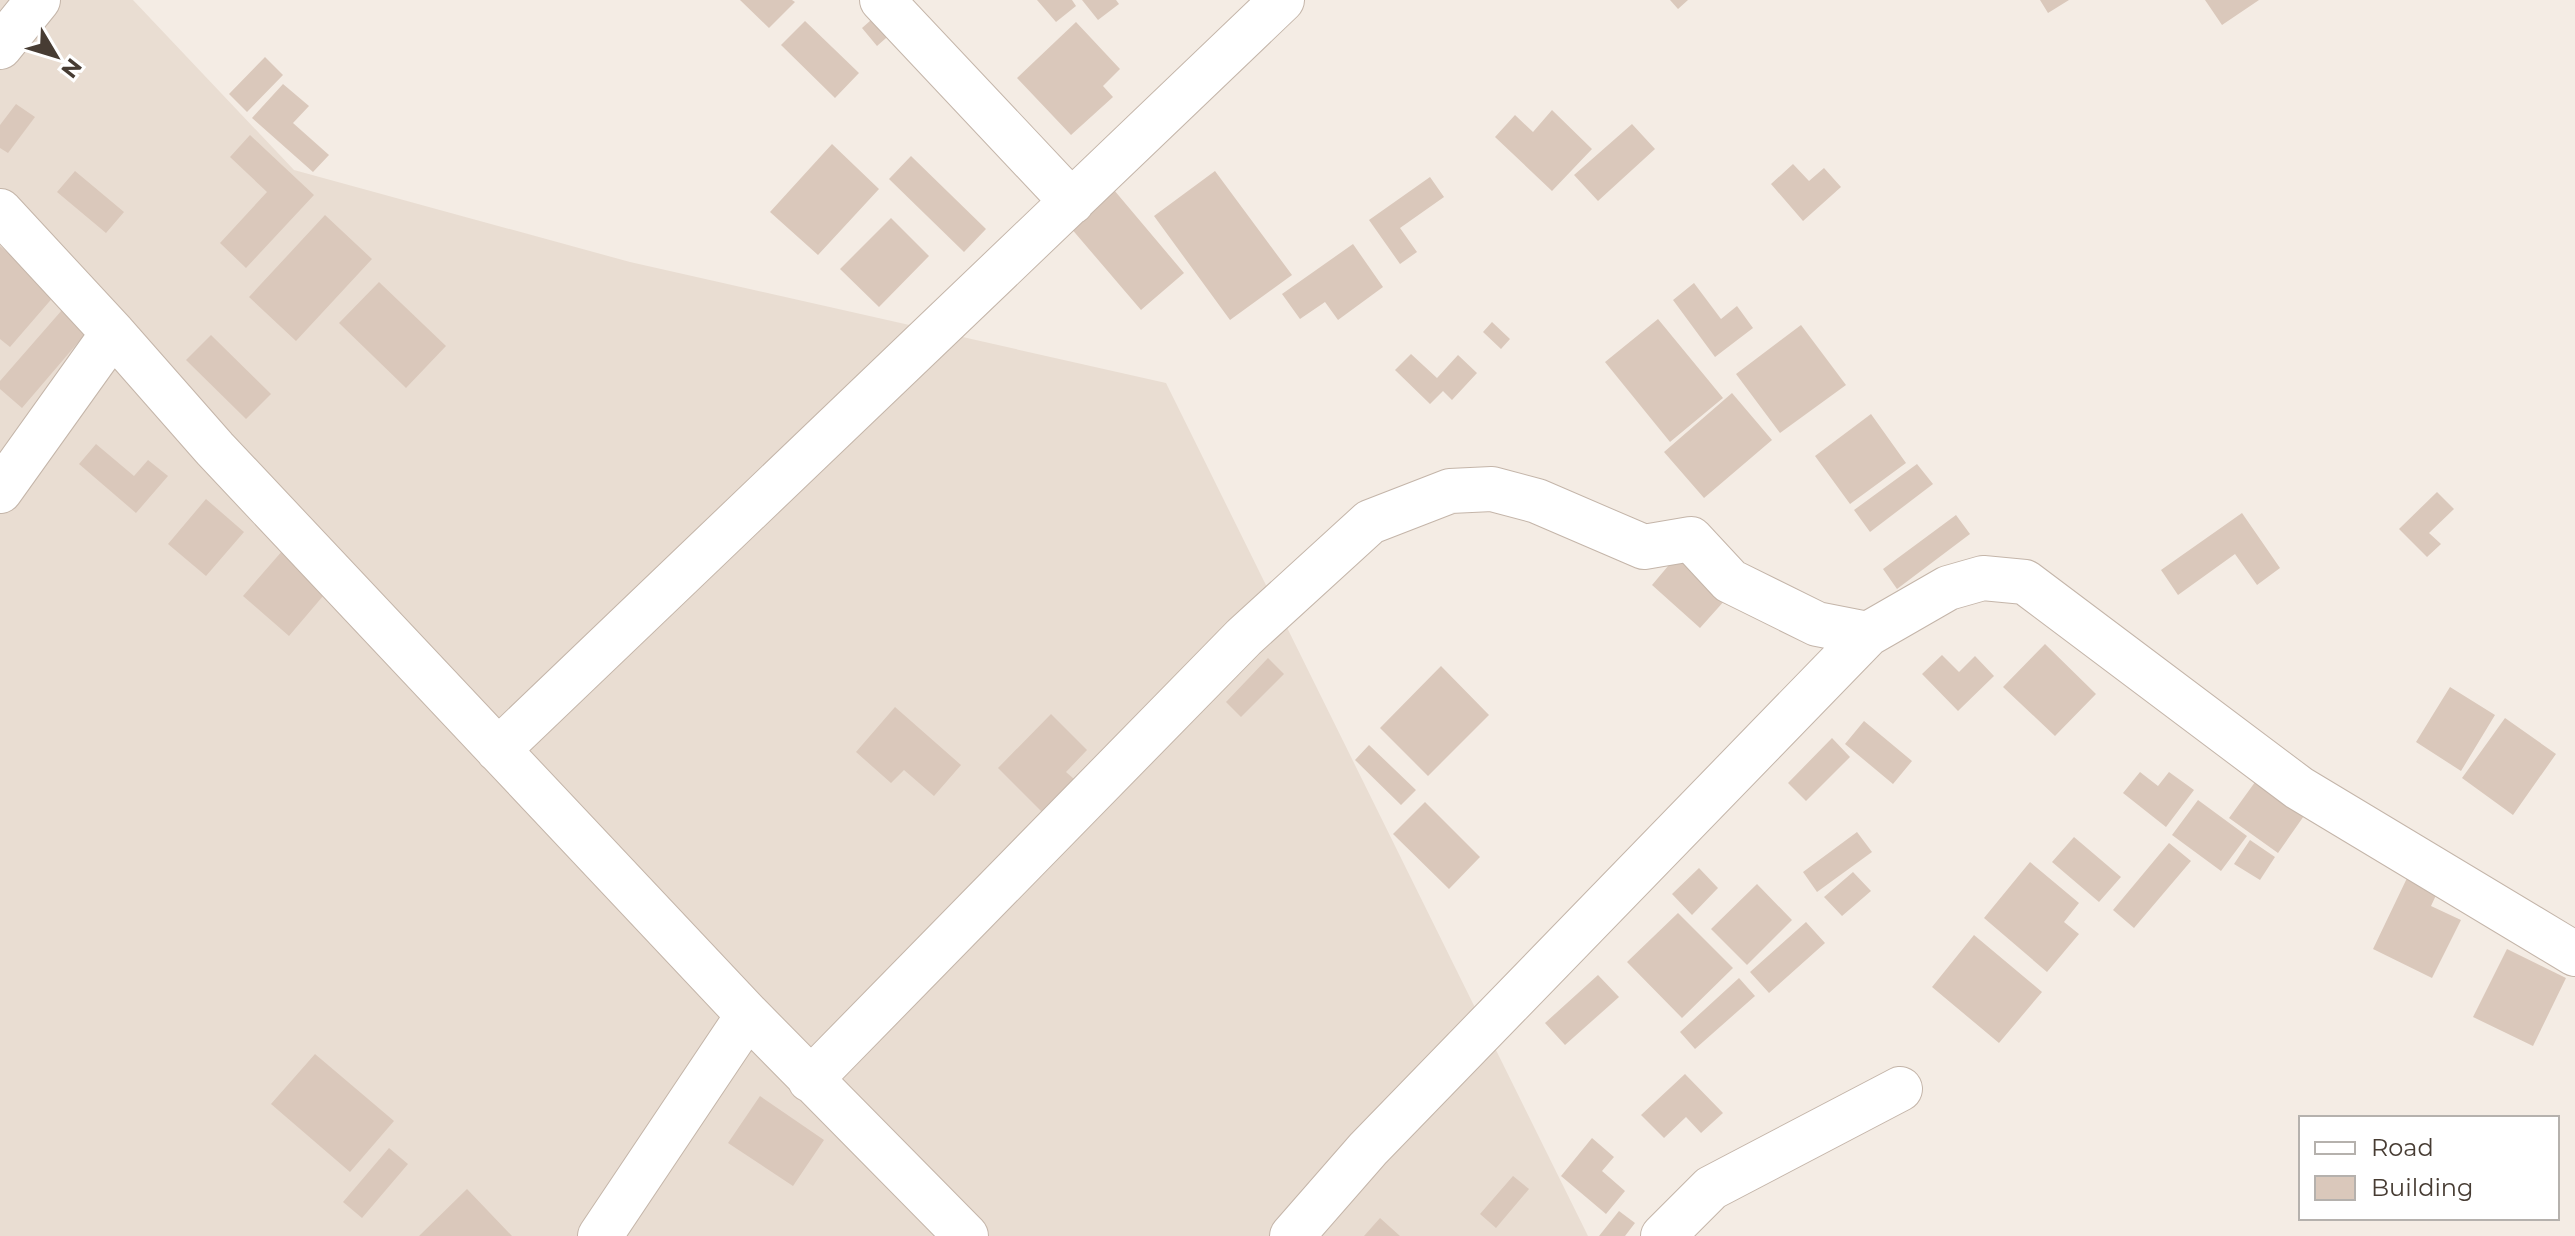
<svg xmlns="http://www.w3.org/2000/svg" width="2575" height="1236" font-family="Montserrat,sans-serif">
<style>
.residential{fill:#e9ddd2}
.building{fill:#dac8bb}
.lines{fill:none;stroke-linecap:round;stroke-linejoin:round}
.minor-casing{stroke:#c4b5a9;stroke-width:46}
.minor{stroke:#fff;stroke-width:44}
</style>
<rect width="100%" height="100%" fill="#f4ece4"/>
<!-- residential -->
<path class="residential" d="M0,0H133L294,170L630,262L1166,383L1588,1236H0Z"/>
<!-- building -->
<path class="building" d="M740,0H792L795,2L769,28Z
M1037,0H1072L1076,6L1056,22Z
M1082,0H1116L1119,4L1098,20Z
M1670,0H1688L1678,9Z
M2040,0H2069L2048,13Z
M2205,0H2259L2222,25Z
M879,13L894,31L877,46L862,28Z
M805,21L859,73L835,98L781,45Z
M1076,22L1120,69L1103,86L1113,97L1071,135L1017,78Z
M265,57L283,75L247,112L229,94Z
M283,84L309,106L293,123L329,155L313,172L252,118Z
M16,104L35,117L8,153L0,148V125Z
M1552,110L1592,149L1552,191L1495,137L1515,115L1533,132Z
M1632,124L1655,149L1598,201L1574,175Z
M250,135L314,195L246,268L220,243L267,192L230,157Z
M832,144L879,189L818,255L770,212Z
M911,156L986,229L964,252L889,179Z
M1793,164L1809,181L1824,168L1841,187L1803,221L1771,184Z
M75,171L124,212L106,233L57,192Z
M1215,171L1292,275L1230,320L1154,216Z
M1430,177L1444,197L1400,228L1417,252L1400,264L1369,220Z
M1114,190L1184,273L1141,310L1070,227Z
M325,215L372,259L296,341L249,297Z
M891,218L929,256L879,307L840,269Z
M1353,244L1383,287L1338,320L1325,302L1300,319L1282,294Z
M0,246L55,295L10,347L0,339Z
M379,282L446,346L406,388L339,323Z
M1694,283L1721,319L1737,306L1753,328L1715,357L1673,300Z
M62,310L87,332L22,408L0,389V381Z
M1658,319L1723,398L1670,442L1605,362Z
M1492,322L1510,339L1501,349L1483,332Z
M1801,325L1846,385L1780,433L1736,374Z
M211,335L271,394L246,419L186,360Z
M1411,354L1437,378L1458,355L1477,373L1452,400L1443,391L1430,404L1395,370Z
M1732,393L1772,440L1704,498L1664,452Z
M1871,414L1906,463L1850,504L1815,456Z
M96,444L134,476L148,460L168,476L136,513L79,464Z
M1917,464L1933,484L1870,532L1854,510Z
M2437,492L2454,509L2429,533L2441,544L2427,557L2399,529Z
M206,499L244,532L206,576L168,544Z
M2242,513L2280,568L2257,585L2235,554L2178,595L2161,570Z
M1956,515L1970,534L1897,589L1883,569Z
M1685,546L1734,590L1700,628L1652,585Z
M283,550L329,589L289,636L243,596Z
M2045,644L2096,694L2055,736L2003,687Z
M1942,655L1959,672L1975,656L1994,676L1958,711L1922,674Z
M1268,658L1284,674L1241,717L1226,702Z
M1441,666L1489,715L1428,776L1380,728Z
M2450,687L2495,715L2461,771L2416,742Z
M895,707L961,765L934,796L904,770L891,783L856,752Z
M1051,714L1087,750L1066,772L1074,779L1042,812L998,768Z
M2505,718L2556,754L2513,815L2462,778Z
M1864,721L1912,761L1893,784L1845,744Z
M1832,738L1850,757L1806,801L1788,783Z
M1369,745L1416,790L1401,805L1355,760Z
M2140,772L2158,786L2169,772L2194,790L2166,827L2123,793Z
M2258,778L2306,813L2278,853L2229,818Z
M2198,800L2247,836L2221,871L2172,835Z
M1425,802L1480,857L1449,889L1393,834Z
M1857,832L1872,852L1817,892L1803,872Z
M2074,837L2121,877L2099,902L2052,862Z
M2250,840L2275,857L2260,880L2234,864Z
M2169,843L2191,861L2134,928L2113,910Z
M2030,862L2079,903L2064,922L2079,934L2047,972L1984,918Z
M1699,868L1718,888L1692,915L1672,894Z
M1853,872L1871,891L1842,916L1824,897Z
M2408,876L2438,891L2431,906L2461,920L2432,978L2373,949Z
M1757,884L1792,920L1747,965L1711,929Z
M1678,913L1733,968L1682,1018L1627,962Z
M1806,922L1825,943L1769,993L1750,972Z
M1974,935L2042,992L1999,1043L1932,987Z
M2507,949L2566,978L2533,1046L2473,1017Z
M1598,975L1619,997L1565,1045L1545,1023Z
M1739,978L1755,996L1695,1049L1680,1032Z
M315,1054L394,1121L350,1172L271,1104Z
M1685,1074L1723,1113L1701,1133L1686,1117L1664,1138L1641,1115Z
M760,1096L824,1140L793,1186L728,1143Z
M1592,1138L1614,1157L1602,1171L1625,1191L1606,1214L1561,1176Z
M389,1148L408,1164L362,1218L343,1202Z
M1513,1176L1529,1189L1496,1228L1480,1214Z
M467,1189L512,1236H419Z
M1619,1211L1635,1223L1625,1236H1599Z
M1380,1218L1400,1236H1364Z"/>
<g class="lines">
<defs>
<path id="minor" d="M882,0L1072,202
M0,47L38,0
M0,211L113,333L215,449L748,1015L966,1236
M0,491L113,333
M498,750L1282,0
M810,1080L1244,637L1370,522L1450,491L1492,489L1537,501L1644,547L1691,539L1730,581L1817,624L1868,634L1948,588L1983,578L2025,582L2299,788L2575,954
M600,1236L748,1015
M1292,1236L1368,1149L1868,634
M1663,1236L1711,1188L1900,1089"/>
</defs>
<!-- minor casing -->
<use href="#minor" class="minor-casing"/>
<!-- minor -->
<use href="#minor" class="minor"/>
</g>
<!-- legend -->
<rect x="2299" y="1116" width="260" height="104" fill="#ffffff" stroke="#b5b1ad" stroke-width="2"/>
<rect x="2315" y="1142" width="40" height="12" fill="#ffffff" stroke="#b5b1ad" stroke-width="2"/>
<text x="2371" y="1156" font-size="24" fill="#473c33">Road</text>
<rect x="2315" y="1176" width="40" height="24" fill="#dac8bb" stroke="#b5b1ad" stroke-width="2"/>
<text x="2371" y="1196" font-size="24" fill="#473c33">Building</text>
<!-- north arrow -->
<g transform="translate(56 56) rotate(128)" stroke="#ffffff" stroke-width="6" paint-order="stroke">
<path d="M0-6L14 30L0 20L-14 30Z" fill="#473c33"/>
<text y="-12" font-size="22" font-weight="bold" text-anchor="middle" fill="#473c33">N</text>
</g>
</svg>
